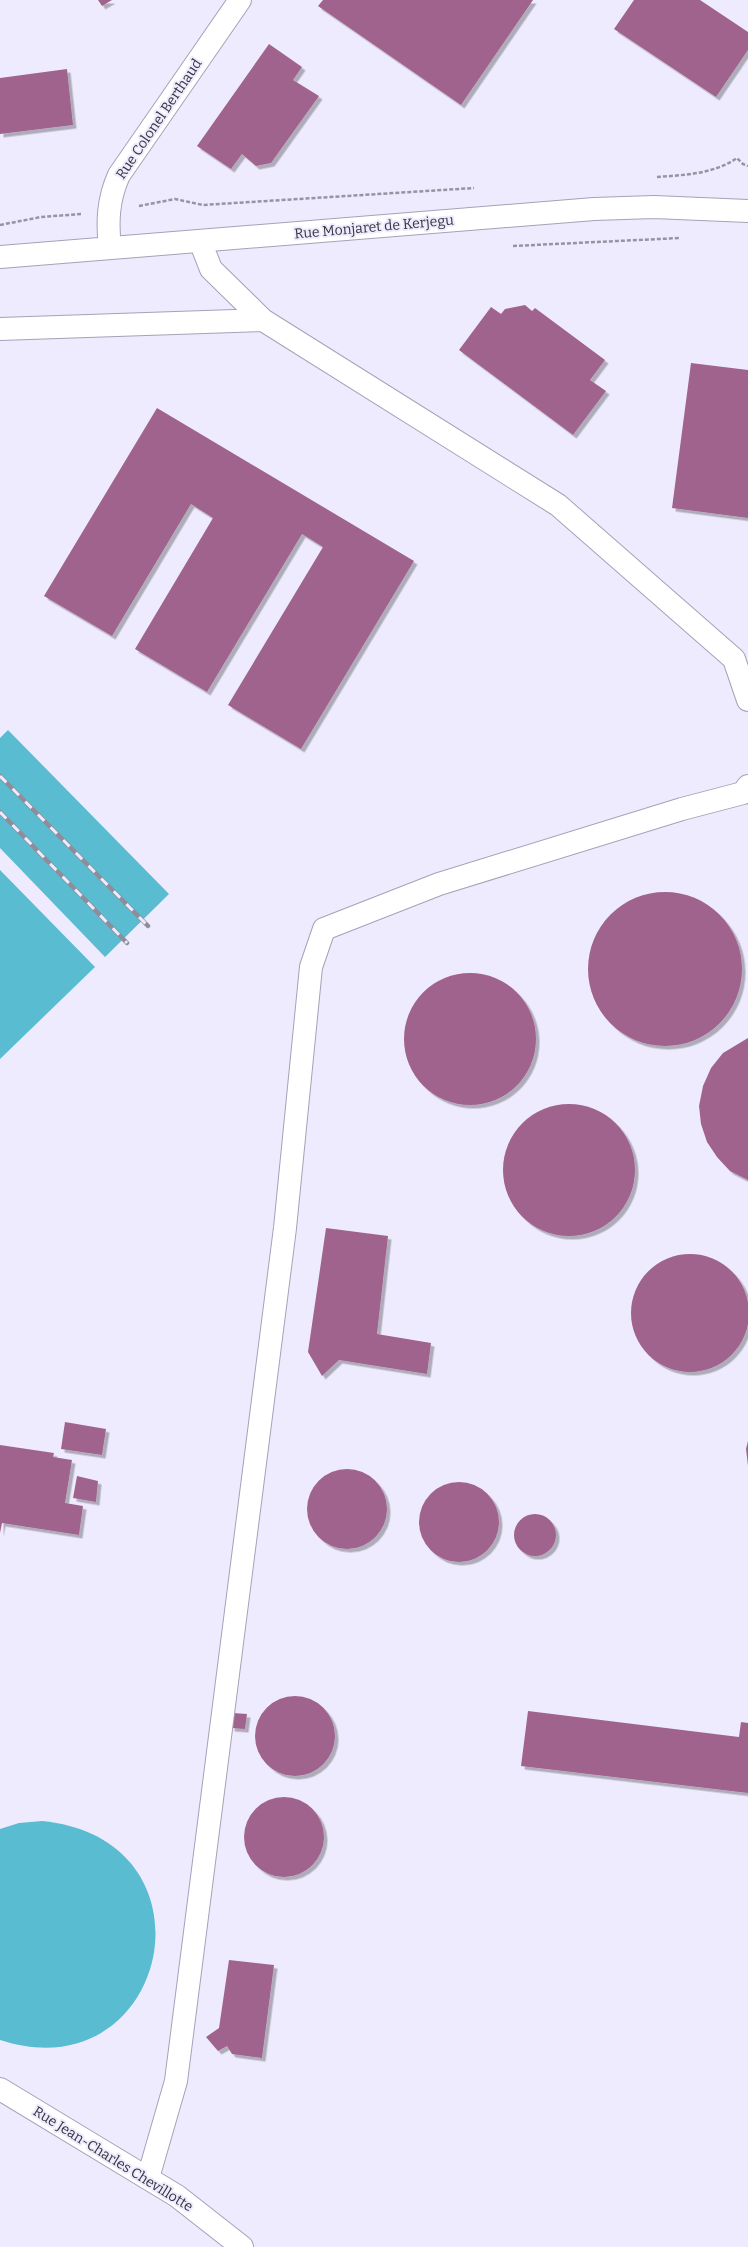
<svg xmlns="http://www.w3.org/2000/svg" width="748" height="2247" font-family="Bitter,serif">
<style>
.water{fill:#59bcd1}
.building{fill:#a0648e;filter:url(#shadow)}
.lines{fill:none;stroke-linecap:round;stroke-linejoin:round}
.minor-casing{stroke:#a6a1b7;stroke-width:24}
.path{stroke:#9794a2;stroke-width:2.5;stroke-dasharray:4 2;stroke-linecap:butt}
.minor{stroke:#fff;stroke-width:22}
.rail-casing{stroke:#908d9b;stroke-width:4.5}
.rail{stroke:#efebfe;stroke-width:3;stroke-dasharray:9;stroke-linecap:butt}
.labels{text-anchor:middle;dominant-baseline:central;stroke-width:4;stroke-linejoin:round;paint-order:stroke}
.street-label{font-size:14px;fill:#36343d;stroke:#efebfe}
</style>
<defs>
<filter id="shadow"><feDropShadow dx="3.5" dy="3.5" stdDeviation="0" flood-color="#0004"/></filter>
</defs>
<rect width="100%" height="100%" fill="#efebfe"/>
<!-- water -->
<path class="water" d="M8,730L169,894L105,957L0,848V738Z
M0,870L95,967L0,1059Z
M42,1821C225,1839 169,2095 0,2040V1829L19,1823Z"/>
<!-- building -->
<path class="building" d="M98,0H112L102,6Z
M323,0H533L461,105L318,6Z
M634,0H700L748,32V50L716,97L614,29Z
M269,44L302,67L293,80L319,96L271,163L256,166L242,154L231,169L197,146Z
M67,69L73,125L0,134V78Z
M525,305L532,311L535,308L605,360L590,380L606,391L573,435L459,350L491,307L501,314L505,309Z
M691,363L748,370V518L672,508Z
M157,408L414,561L301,749L228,705L323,547L302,534L207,692L135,649L213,518L191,504L112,636L44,596Z
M588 969a77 77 0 1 1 154 0a77 77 0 1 1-154 0Z
M404 1039a66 66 0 1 1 132 0a66 66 0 1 1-132 0Z
M748,1038V1180L730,1171L717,1157L707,1142L701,1124L699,1106L703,1086L711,1068L723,1053Z
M503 1170a66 66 0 1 1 132 0a66 66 0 1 1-132 0Z
M326,1228L388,1236L377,1334L431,1343L427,1374L339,1360L322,1376L308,1352Z
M631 1313a59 59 0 1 1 118 0a59 59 0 1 1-118 0Z
M65,1422L106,1429L102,1455L61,1449Z
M748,1441V1466L746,1449Z
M0,1445L54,1453L53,1457L72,1460L65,1503L83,1506L79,1535L2,1523L0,1533Z
M307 1509a40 40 0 1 1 80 0a40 40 0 1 1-80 0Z
M77,1476L98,1481L96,1502L73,1498Z
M419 1522a40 40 0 1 1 80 0a40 40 0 1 1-80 0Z
M514 1535a21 21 0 1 1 42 0a21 21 0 1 1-42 0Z
M255 1736a40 40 0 1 1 80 0a40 40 0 1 1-80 0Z
M528,1711L739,1737L741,1722L748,1723V1793L521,1766Z
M233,1713L247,1714L245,1729L231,1728Z
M244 1837a40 40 0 1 1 80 0a40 40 0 1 1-80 0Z
M229,1960L274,1965L262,2058L232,2054L227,2046L218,2051L206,2037L219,2028Z"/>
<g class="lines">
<defs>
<path id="minor" d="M200,241L211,269L263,320L558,505L734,659L748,700
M110,248C107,222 108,199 119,175L240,0
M0,257L594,209L654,207L748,211
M0,329L263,320
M0,2089L177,2196L242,2247
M148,2178L176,2081L285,1228L311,967L324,929L439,884L682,809L743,793L748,786"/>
</defs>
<!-- minor casing -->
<use href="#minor" class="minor-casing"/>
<!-- path -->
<path class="path" d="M657,177C684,175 714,174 737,158L743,164L748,166
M139,206L175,199L203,205L474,188
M0,225L41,217L81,214
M513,246L680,238"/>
<!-- minor -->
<use href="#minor" class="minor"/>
<defs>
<path id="rail" d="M0,776L148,926
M0,812L127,943"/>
</defs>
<!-- rail casing -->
<use href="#rail" class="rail-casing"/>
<!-- rail -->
<use href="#rail" class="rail"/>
</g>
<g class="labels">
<!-- street labels -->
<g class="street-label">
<text transform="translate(159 119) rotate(-56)">Rue Colonel Berthaud</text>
<text transform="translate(374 227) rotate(-5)">Rue Monjaret de Kerjegu</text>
<text transform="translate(113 2159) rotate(32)">Rue Jean-Charles Chevillotte</text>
</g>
</g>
</svg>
